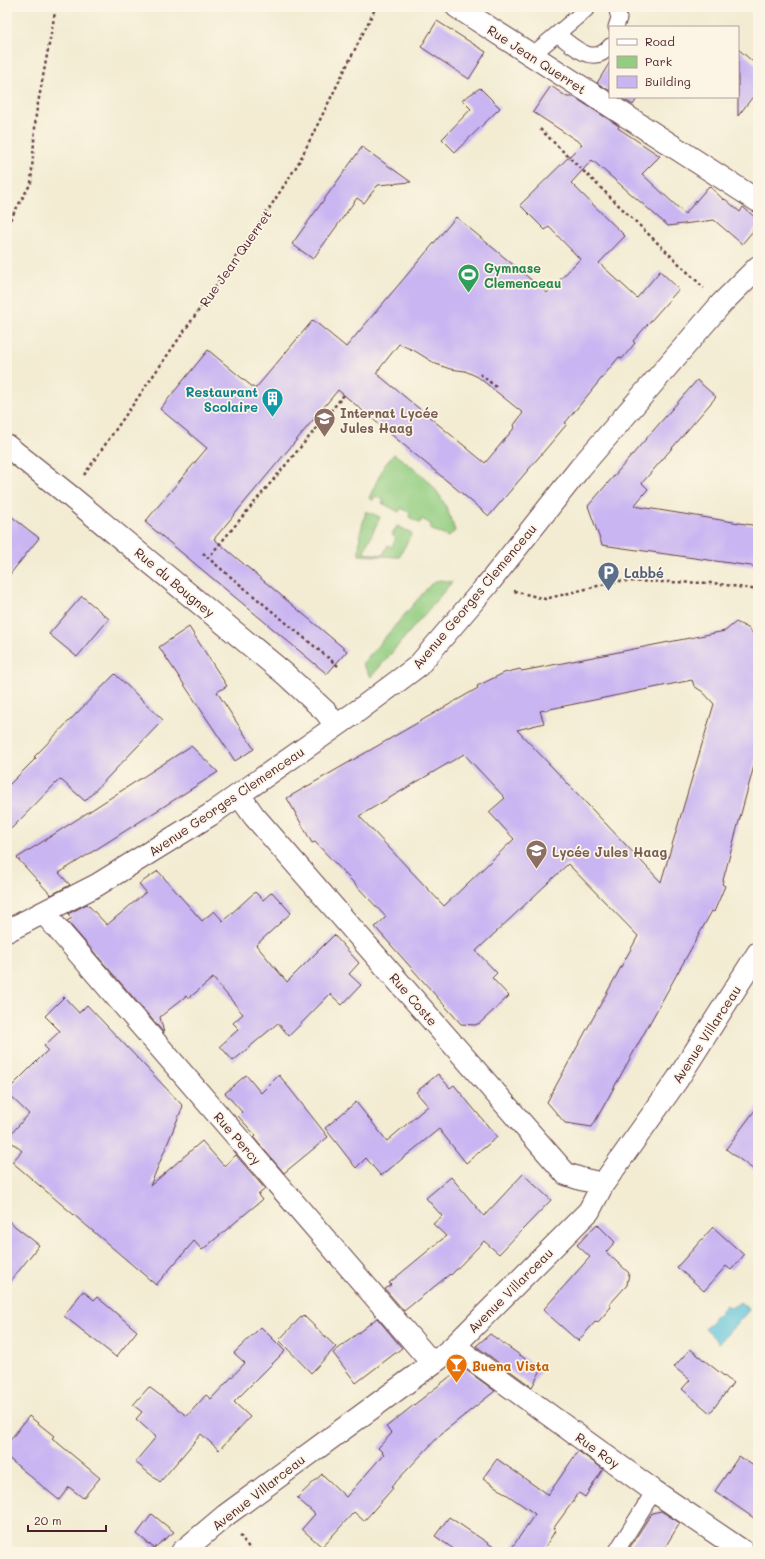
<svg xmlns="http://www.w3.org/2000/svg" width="765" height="1559" font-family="Mali,sans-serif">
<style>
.green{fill:#92cd81;stroke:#6e7656}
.water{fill:#5ec5db;stroke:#547283}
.building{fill:#c9b5f2;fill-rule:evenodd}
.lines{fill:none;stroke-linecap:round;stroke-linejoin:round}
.service-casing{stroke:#633e44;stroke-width:17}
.minor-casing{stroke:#633e44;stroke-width:24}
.path{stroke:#633e44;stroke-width:2.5;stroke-dasharray:3 3;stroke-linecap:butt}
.service{stroke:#fff;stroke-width:15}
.minor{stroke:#fff;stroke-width:22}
.labels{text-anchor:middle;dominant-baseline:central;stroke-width:3.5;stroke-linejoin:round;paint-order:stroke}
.street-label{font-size:13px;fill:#4a1f2b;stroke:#fcf5e5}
.leisure-label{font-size:13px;font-weight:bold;fill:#27864d;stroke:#fcf5e5;text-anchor:start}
.culture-label{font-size:13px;font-weight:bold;fill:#0d838f;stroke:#fcf5e5;text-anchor:end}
.education-label{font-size:13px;font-weight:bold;fill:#785e54;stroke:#fcf5e5;text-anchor:start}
.service-label{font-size:13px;font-weight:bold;fill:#4e5e75;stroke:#fcf5e5;text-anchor:start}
.food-label{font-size:13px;font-weight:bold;fill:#c56008;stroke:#fcf5e5;text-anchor:start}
</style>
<rect width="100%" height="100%" fill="#fcf5e5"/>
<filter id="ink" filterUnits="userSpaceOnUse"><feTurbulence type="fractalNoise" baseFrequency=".025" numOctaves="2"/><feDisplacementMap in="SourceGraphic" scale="8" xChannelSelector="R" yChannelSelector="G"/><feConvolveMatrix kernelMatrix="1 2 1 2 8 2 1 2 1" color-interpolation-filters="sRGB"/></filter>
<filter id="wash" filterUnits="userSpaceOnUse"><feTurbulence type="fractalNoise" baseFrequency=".012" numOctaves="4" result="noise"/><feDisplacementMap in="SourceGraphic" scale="16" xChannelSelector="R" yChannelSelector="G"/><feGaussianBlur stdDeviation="0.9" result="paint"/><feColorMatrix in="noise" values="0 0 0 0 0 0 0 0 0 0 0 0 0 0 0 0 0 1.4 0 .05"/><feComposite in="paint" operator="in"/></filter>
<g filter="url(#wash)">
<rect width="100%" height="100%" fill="#f3ecd3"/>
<!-- green -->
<path class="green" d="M394,454C411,466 429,479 440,496C447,507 451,519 455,531L448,537L430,529L431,524L422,519L420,523L409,517L410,513L401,508L399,512L382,503L384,500L375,496L373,500L369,498L384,466Z
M366,511L380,517L363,553L383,555L388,545L392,547L396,538L392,535L397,526L412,533L399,557L359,555L360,534Z
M440,580L452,582L371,677L362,664L431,584Z"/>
<!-- water -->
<path class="water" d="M740,1302L749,1310L719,1343L705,1329L726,1305C732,1309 735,1306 740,1302Z"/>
<g id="blocks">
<!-- building -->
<path class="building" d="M437,21L486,52L469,79L421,47Z
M738,49L758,66V90L738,116Z
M610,62V91L597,83Z
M551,86L567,97H574L619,126L618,128L660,156L642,174L685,214L709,186L724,200L725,199L740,212L743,207L758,220V225L742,244L714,220L668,226L592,160L571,183L625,236L599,263L637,298L660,271L679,289L633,341L635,343L622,359L619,357L565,423L567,424L489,516L338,390L214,539L347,651L327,674L145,522L207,448L160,409L208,350L255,389L313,320L346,347L456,217L547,293L580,259L549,227L545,230L520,205L582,144L533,112ZM399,344L415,351L436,364L450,369L465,371L478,377L523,413L514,425L515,427L485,463L376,373Z
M480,88L500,108L455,152L442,139L471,109L462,100Z
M620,97H638L633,105Z
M362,147L411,182L378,185L364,203L357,198L313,259L292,244Z
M697,380L716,397L642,483L648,489L634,506L758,526V567L602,545L588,506Z
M7,513L39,538L7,578Z
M82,596L109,619L77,657L49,634Z
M736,622L748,628L758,639V751L722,884L725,886L714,912L712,911L592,1127L565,1123L547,1102L638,936L568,864L476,951L497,973L492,978L509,996L480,1023L475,1025L461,1024L375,927L386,917L315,842L312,843L287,798L478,688L477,686L504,673L520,669L522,671L725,631ZM692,680L694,686L703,692L714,704L661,882L517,730L544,723L540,711ZM464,754L505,798L489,812L514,839L444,906L359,816Z
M189,627L227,686L217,692L254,749L235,761L159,647Z
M115,674L163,720L85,801L60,779L7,833V787L36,758L34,757Z
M191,746L218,772L59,873L70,885L51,895L17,858Z
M158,871L202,921L214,911L223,921L255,892L263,900L272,892L291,913L256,945L287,982L334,935L359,963L349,974L361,985L342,1005L330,994L289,1036L278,1023L233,1061L220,1046L239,1029L233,1023L243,1014L213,978L189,998L186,996L160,1017L164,1033L67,921L72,918L68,914L87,904L107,925L146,892L139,884Z
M64,997L79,1013L87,1005L183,1106L150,1186L202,1141L224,1166L236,1155L265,1189L258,1195L262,1200L202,1250L194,1241L156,1285L12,1162L22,1151L7,1138L29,1114L7,1093V1091L48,1050L44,1046L60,1031L45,1016Z
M438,1074L450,1088L454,1085L497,1137L466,1163L439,1129L381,1176L366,1158L356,1168L325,1128L356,1102L387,1141L428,1106L416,1092Z
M246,1075L261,1093L279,1075L328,1137L284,1173L254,1138L256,1136L238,1116L242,1112L225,1093Z
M758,1106V1173L726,1149Z
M523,1174L551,1200L499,1254L484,1241L451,1275L450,1274L404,1311L385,1289L391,1285L389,1283L446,1236L433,1224L442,1216L426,1198L451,1177L484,1216Z
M7,1220L39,1245L7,1286Z
M597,1224L615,1242L606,1252L629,1273L627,1285L609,1305L611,1307L598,1322L596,1321L578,1341L543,1310L590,1257L577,1245Z
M713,1227L744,1255L731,1270L726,1266L704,1291L677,1267Z
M83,1291L94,1300L97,1297L137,1331L116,1357L64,1316Z
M303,1315L336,1347L311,1373L279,1340Z
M377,1318L402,1348L356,1383L333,1353Z
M261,1327L285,1351L234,1402L250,1417L219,1450L201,1434L160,1482L135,1462L156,1437L136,1419L142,1412L133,1405L149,1387L187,1416L206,1395L211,1399L245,1363L234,1353Z
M490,1334L541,1370L532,1387L476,1346Z
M690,1349L733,1383L710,1413L682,1389L690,1380L674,1367Z
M462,1367L495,1391L442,1433L391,1487L393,1488L364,1521L354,1512L322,1547L302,1529L315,1514L297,1498L322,1474L346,1497L384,1454L378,1448L392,1433L386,1427Z
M29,1416L54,1436L52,1438L100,1478L83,1498L69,1487L59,1500L7,1457V1444Z
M578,1451L603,1469L585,1497L579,1493L553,1529L555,1531L542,1552H509L535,1514L483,1478L497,1459L548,1495Z
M739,1456L758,1469V1521L715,1491Z
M661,1511L680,1523L662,1552H627L649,1517L652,1513Z
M152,1514L174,1532L154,1548L137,1534Z
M449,1517L501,1552H458L435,1536Z"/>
</g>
</g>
<g filter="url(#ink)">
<use href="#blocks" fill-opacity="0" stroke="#633e44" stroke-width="1"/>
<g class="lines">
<defs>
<path id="service" d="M616,7L619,18L616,27
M557,34C572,45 593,68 610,46
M532,55L589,7
M616,1552L654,1491"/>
<path id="minor" d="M457,7L758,201
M7,446L70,496L285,674L326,712L336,726
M239,795L254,816L566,1174L581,1179L603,1184
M44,913L432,1363
M7,931L97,885L210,815L359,710L418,666L488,584L580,468L721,304L758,267
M454,1346L654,1491L744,1552
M182,1552L226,1515L440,1358L454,1346L589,1211L603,1184L677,1080L758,953"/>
</defs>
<!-- service casing -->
<use href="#service" class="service-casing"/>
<!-- minor casing -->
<use href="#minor" class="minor-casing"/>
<!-- path -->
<path class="path" d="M540,129L704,288
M7,225L31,183L36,114L56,7
M480,374L496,387
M84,475L265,215L298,164L376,7
M203,553L208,558
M514,591L545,599L618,581L713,583L758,590
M338,666L208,558L344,395
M240,1535L252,1552"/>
<!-- service -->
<use href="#service" class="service"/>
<!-- minor -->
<use href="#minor" class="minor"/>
</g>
</g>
<!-- icons -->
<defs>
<symbol id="stadium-pin" viewBox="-11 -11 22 30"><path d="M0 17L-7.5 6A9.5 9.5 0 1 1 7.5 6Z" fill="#2e9e5b" stroke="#fcf5e5"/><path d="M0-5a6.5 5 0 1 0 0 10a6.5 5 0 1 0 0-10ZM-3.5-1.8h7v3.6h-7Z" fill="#fff"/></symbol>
<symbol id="building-pin" viewBox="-11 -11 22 30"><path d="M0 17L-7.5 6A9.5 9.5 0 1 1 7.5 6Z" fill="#0f9aa8" stroke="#fcf5e5"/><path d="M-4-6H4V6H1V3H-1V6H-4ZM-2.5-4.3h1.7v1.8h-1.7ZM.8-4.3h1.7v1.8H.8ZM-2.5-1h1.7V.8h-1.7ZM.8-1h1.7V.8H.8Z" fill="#fff"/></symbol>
<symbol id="school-pin" viewBox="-11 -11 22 30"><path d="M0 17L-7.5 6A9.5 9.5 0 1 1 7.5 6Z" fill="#8d6e63" stroke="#fcf5e5"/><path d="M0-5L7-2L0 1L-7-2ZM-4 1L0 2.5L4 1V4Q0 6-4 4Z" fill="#fff"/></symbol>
<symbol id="parking-pin" viewBox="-11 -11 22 30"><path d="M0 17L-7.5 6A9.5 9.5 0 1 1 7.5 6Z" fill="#5c6f8a" stroke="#fcf5e5"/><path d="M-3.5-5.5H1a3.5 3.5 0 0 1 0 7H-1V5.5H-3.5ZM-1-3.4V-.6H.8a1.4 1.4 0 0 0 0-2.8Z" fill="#fff"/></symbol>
<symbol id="bar-pin" viewBox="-11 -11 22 30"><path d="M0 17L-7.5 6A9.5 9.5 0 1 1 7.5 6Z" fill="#e8710a" stroke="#fcf5e5"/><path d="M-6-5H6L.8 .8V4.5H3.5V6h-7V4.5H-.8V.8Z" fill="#fff"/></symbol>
</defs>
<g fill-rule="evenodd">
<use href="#stadium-pin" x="456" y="262" width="25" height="34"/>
<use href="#building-pin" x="260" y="386" width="25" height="34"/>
<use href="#school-pin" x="312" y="406" width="25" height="34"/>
<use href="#parking-pin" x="596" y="560" width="25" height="34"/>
<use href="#school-pin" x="524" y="838" width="25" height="34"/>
<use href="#bar-pin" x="444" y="1352" width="25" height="34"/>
</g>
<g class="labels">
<!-- street labels -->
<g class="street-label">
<text transform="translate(537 59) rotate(33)">Rue Jean Querret</text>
<text transform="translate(235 258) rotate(-55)">Rue Jean Querret</text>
<text transform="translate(175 582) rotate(40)">Rue du Bougney</text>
<text transform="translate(474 596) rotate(-50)">Avenue Georges Clemenceau</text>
<text transform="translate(226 801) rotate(-34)">Avenue Georges Clemenceau</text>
<text transform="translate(414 999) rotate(49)">Rue Coste</text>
<text transform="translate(706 1034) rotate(-57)">Avenue Villarceau</text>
<text transform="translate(238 1138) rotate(49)">Rue Percy</text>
<text transform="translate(510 1290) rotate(-45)">Avenue Villarceau</text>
<text transform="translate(598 1450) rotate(36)">Rue Roy</text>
<text transform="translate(258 1492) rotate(-38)">Avenue Villarceau</text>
</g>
<!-- leisure labels -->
<g class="leisure-label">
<text x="484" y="267">Gymnase<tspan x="484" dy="15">Clemenceau</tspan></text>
</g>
<!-- culture labels -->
<g class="culture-label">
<text x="258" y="391">Restaurant<tspan x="258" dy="15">Scolaire</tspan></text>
</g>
<!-- education labels -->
<g class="education-label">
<text x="340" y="412">Internat Lycée<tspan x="340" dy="15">Jules Haag</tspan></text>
<text x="552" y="851">Lycée Jules Haag</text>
</g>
<!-- service labels -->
<g class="service-label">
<text x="624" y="572">Labbé</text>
</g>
<!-- food labels -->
<g class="food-label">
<text x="472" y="1365">Buena Vista</text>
</g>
</g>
<!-- margin -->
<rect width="765" height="1559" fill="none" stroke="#fcf5e5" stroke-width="24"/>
<!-- legend -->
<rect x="609" y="26" width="130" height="72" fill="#fcf5e5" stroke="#b59f9b"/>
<rect x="617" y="39" width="20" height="6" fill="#ffffff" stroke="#b59f9b"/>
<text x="645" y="46" font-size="12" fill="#4a1f2b">Road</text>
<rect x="617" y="56" width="20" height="12" fill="#92cd81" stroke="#b59f9b"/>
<text x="645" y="66" font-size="12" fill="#4a1f2b">Park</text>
<rect x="617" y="76" width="20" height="12" fill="#c9b5f2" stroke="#b59f9b"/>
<text x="645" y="86" font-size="12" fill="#4a1f2b">Building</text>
<!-- scale -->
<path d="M28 1525v6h78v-6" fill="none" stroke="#4a1f2b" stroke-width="2"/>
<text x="34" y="1525" font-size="12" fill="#4a1f2b" stroke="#fcf5e5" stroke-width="3" paint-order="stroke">20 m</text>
</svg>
